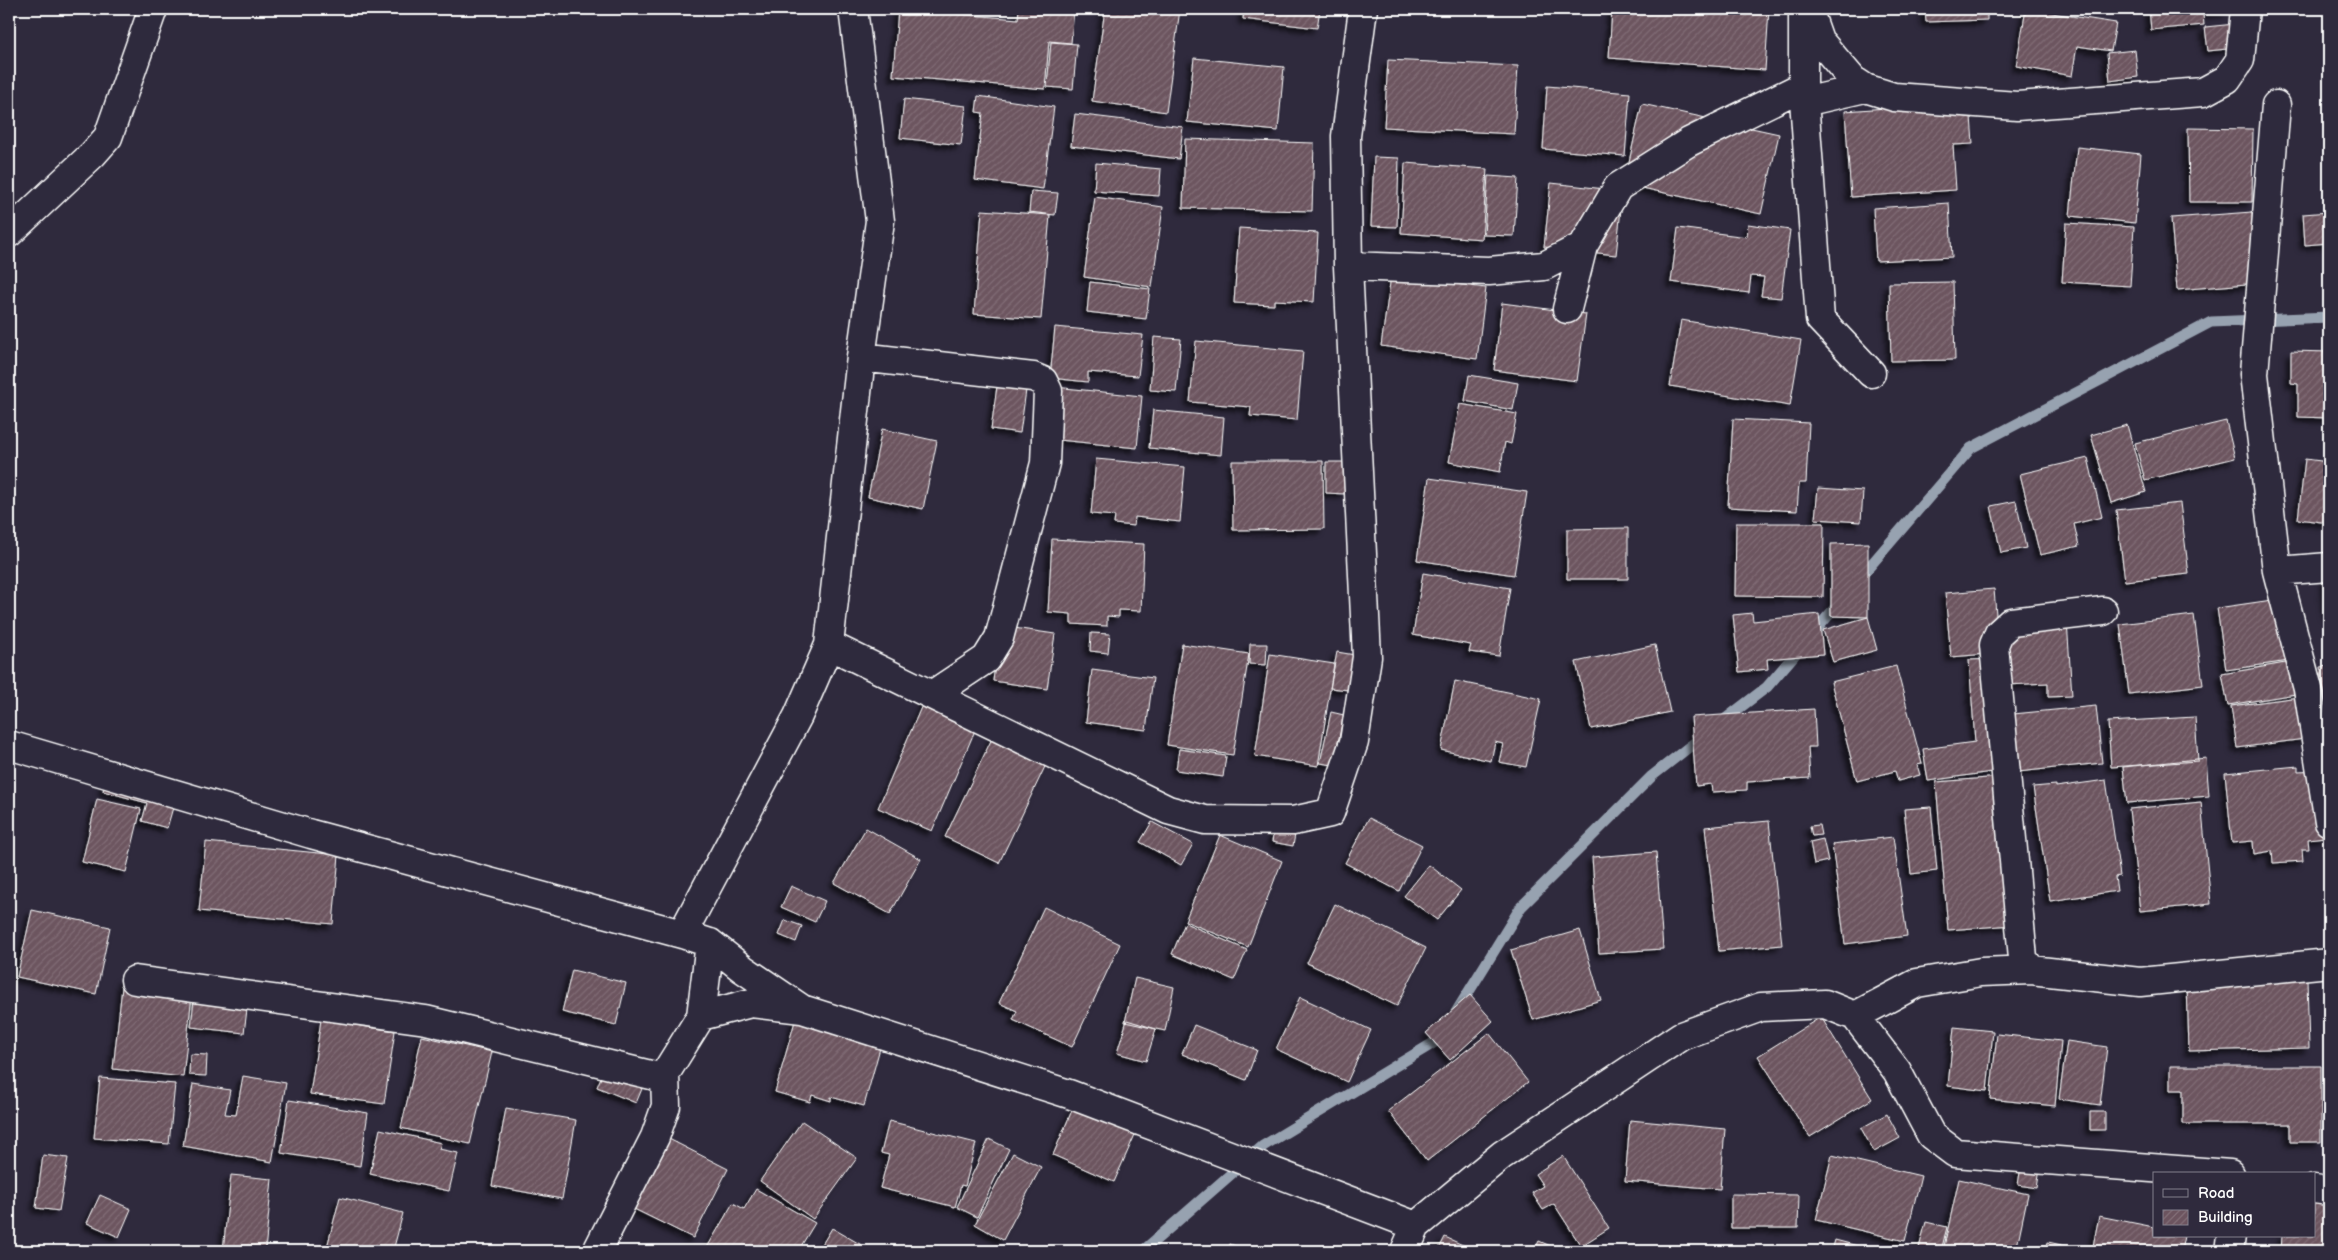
<svg xmlns="http://www.w3.org/2000/svg" width="2338" height="1260" font-family="'Balsamiq Sans',sans-serif">
<style>
.lines{fill:none;stroke-linecap:round;stroke-linejoin:round}
.stream{stroke:#97a2b0;stroke-width:11}
.building{fill:url(#building-hatch);stroke:#fff;filter:url(#shadow)}
.minor-casing{stroke:#fff;stroke-width:31}
.minor{stroke:#2f2a3d;stroke-width:28}
</style>
<defs>
<pattern id="building-hatch" width="6" height="6" patternUnits="userSpaceOnUse" patternTransform="scale(1.25)"><rect width="6" height="6" fill="#6c545f"/><path d="M-1 1l2-2M0 6l6-6M5 7l2-2" fill="none" stroke="#826e77"/></pattern>
<filter id="shadow"><feDropShadow dx="-4.5" dy="4.5" stdDeviation="2.5" flood-color="#0009"/></filter>
</defs>
<rect width="100%" height="100%" fill="#2f2a3d"/>
<filter id="ink" filterUnits="userSpaceOnUse"><feTurbulence type="fractalNoise" baseFrequency=".02" numOctaves="2"/><feDisplacementMap in="SourceGraphic" scale="10" xChannelSelector="R" yChannelSelector="G"/><feConvolveMatrix kernelMatrix="1 2 1 2 8 2 1 2 1" color-interpolation-filters="sRGB"/></filter>
<g filter="url(#ink)">
<g class="lines">
<!-- stream -->
<path class="stream" d="M1858,580L1971,448L2211,322L2329,317
M1720,723L1767,687L1840,602
M1455,1014L1521,907L1652,776L1703,736
M1143,1251L1263,1146L1440,1039L1444,1032"/>
</g>
<!-- building -->
<path class="building" d="M898,9L1018,19L1019,9H1074L1071,43L1049,41L1045,89L893,76Z
M1105,9H1180L1166,112L1092,101Z
M1244,9H1320L1317,28L1243,19Z
M1612,9H1769L1765,70L1609,58Z
M1925,9H1987V20L1926,22Z
M2026,9L2116,23L2111,51L2077,46L2072,76L2016,66Z
M2149,9H2228V12L2203,14L2204,25L2151,30Z
M2235,24L2237,48L2208,51L2205,27Z
M1051,42L1077,44L1073,89L1047,87Z
M2135,50L2138,77L2110,81L2107,53Z
M1194,58L1284,67L1278,131L1187,122Z
M1388,60L1518,66L1514,134L1384,127Z
M1547,86L1630,93L1625,156L1543,149Z
M978,96L1054,107L1043,189L975,180L983,113L976,112Z
M904,99L966,106L961,145L900,138Z
M1970,102L1973,144L1953,145L1956,190L1851,197L1845,111Z
M1642,104L1779,134L1761,214L1624,184Z
M1075,114L1183,127L1179,159L1071,146Z
M2188,128L2253,129L2252,202H2189Z
M1185,139L1314,143L1312,211L1183,208Z
M2077,147L2141,154L2135,223L2070,216Z
M1374,157L1399,158L1397,227L1371,226Z
M1096,163L1161,169L1159,196L1094,191Z
M1405,163L1487,169L1482,239L1401,233Z
M1488,176L1518,178L1514,236L1484,235Z
M1551,183L1623,191L1616,255L1544,247Z
M1031,191L1058,193L1055,215L1029,212Z
M1095,197L1163,207L1152,287L1084,277Z
M1949,203L1952,257L1876,261L1873,208Z
M982,210L1050,215L1041,319L974,314Z
M2252,212L2258,283L2177,290L2171,218Z
M2329,212V243L2305,245L2303,214Z
M2066,223L2134,227L2130,286L2062,282Z
M1748,224L1790,230L1781,298L1761,296L1764,277L1751,276L1749,293L1671,282L1678,228L1747,237Z
M1239,228L1318,233L1314,302L1274,300V305L1234,303Z
M1391,276L1486,288L1477,359L1381,346Z
M1090,282L1150,289L1146,319L1087,312Z
M1953,282L1955,360L1891,361L1889,283Z
M1502,303L1586,314L1577,381L1494,370Z
M1681,320L1801,340L1790,406L1670,386Z
M1055,327L1143,335L1138,376L1088,372V382L1050,378Z
M1154,337L1181,339L1176,392L1150,390Z
M1196,341L1303,351L1297,420L1250,416L1251,407L1190,402Z
M2291,351L2329,352V418L2298,417V384L2291,383Z
M999,372L1028,376L1020,433L991,429Z
M1469,375L1518,383L1513,410L1465,401Z
M1055,387L1142,396L1137,448L1049,439Z
M1460,404L1517,414L1511,444L1505,442L1500,472L1449,462Z
M1153,410L1224,417L1221,455L1149,448Z
M1733,419L1809,423L1806,483H1799L1797,511L1728,507Z
M2226,421L2235,458L2145,480L2135,443Z
M2127,425L2146,492L2111,503L2091,435Z
M882,429L937,441L923,509L868,497Z
M2088,458L2102,517L2074,524L2079,546L2040,555L2020,474Z
M1096,459L1185,467L1180,522L1135,517L1134,526L1114,524L1115,516L1091,514Z
M2305,459L2329,462V523L2298,519Z
M1232,461H1323L1324,529L1233,530Z
M1326,462H1345V494L1326,493Z
M1429,478L1527,492L1514,575L1417,560Z
M1818,488L1863,491L1861,522L1815,519Z
M2016,501L2026,548L2001,553L1991,506Z
M2180,503L2189,574L2125,581L2116,510Z
M1736,523H1824L1823,597L1735,596Z
M1628,528V579H1567V529Z
M1052,539L1144,544L1141,611L1119,610V617L1107,616V626L1071,624V614L1048,612Z
M1868,543V617L1831,616V544Z
M1423,573L1510,588L1499,656L1469,652L1471,645L1413,635Z
M2325,579H2329V613H2327Z
M1994,589L1999,653L1951,657L1945,593Z
M2286,598L2296,660L2226,670L2217,608Z
M2066,606L2072,696L2048,697V683L2007,685L2003,609Z
M1752,613L1753,621L1819,614L1823,654L1767,659L1768,669L1739,672L1733,615Z
M2194,615L2203,685L2129,694L2120,624Z
M1868,617L1877,650L1833,662L1823,630Z
M1000,626L1055,634L1047,689L993,681Z
M1091,633L1110,634L1108,653L1090,651Z
M1182,644L1249,654L1233,755L1167,745Z
M1250,644H1267L1266,665L1249,664Z
M1655,645L1670,712L1591,729L1576,662Z
M1337,652L1355,655L1349,690L1330,688Z
M1270,654L1334,664L1318,766L1255,756Z
M1997,659L2006,770L1928,781L1923,749L1975,742L1969,660Z
M2297,661L2302,693L2228,705L2222,674Z
M1896,666L1922,764L1917,765L1920,775L1898,781L1895,771L1857,781L1831,682Z
M2329,666V703H2326L2320,667Z
M1092,670L1153,678L1146,730L1086,722Z
M1455,681L1541,699L1526,767L1499,762L1503,744L1495,742L1491,761L1441,750Z
M928,691L982,714L932,831L878,808Z
M2299,697L2305,739L2237,748L2231,706Z
M2096,706L2102,763L2009,773L2003,715Z
M1814,709L1816,747H1808L1810,778L1747,782V790L1712,792L1711,784L1696,786L1691,717Z
M1331,712L1344,715L1333,765L1320,763Z
M2195,717L2198,761L2111,767L2108,722Z
M997,728L1051,754L999,863L945,837Z
M1179,749L1226,756L1223,777L1176,770Z
M2206,758L2209,796L2127,803L2123,767Z
M2298,766V771L2319,770L2325,837L2308,839L2309,849H2302L2303,861L2273,863L2272,851L2254,854L2253,841L2232,843L2225,773Z
M109,767L179,787L167,828L142,821L147,803L103,791Z
M2001,777L2013,925L1948,930L1936,782Z
M2106,780L2120,876L2115,877L2117,891L2050,901L2033,787L2056,785V787Z
M97,799L141,809L126,872L82,862Z
M2201,802L2211,904L2140,911L2129,809Z
M1931,807L1937,871L1911,874L1904,809Z
M1277,812L1298,817L1293,846L1272,842Z
M1369,818L1422,845L1399,891L1345,863Z
M1769,821L1782,945L1719,951L1705,827Z
M1152,822L1193,844L1181,865L1140,842Z
M1819,825L1821,835L1812,836L1810,826Z
M866,828L921,859L890,914L834,883Z
M1220,835L1282,861L1248,947L1185,921Z
M1893,837L1907,936L1845,944L1832,844Z
M1823,839L1828,861L1814,864L1810,842Z
M206,842L339,855L333,924L199,911Z
M1656,852L1663,949L1599,953L1592,857Z
M1429,865L1461,890L1437,920L1404,896Z
M791,886L825,901L815,922L781,907Z
M1335,904L1426,948L1397,1006L1307,963Z
M1044,907L1120,944L1072,1047L1013,1020L1017,1011L999,1003Z
M32,910L110,927L96,994L17,977Z
M785,920L802,926L796,942L779,935Z
M1185,923L1247,950L1234,980L1172,954Z
M1580,930L1601,1000L1533,1020L1511,950Z
M572,970L626,983L616,1025L562,1012Z
M123,978L193,986L183,1077L113,1069Z
M1135,978L1174,987L1165,1031L1125,1022Z
M2307,979L2309,1048L2189,1051L2187,983Z
M196,980L250,986L244,1033L191,1027Z
M1470,995L1493,1021L1450,1060L1426,1033Z
M1300,997L1371,1030L1347,1082L1276,1049Z
M797,1014L883,1037L864,1106L831,1097V1101L812,1095L810,1102L775,1092Z
M1821,1017L1872,1099L1810,1137L1758,1056Z
M321,1020L395,1031L384,1104L310,1094Z
M1127,1020L1156,1029L1146,1061L1117,1053Z
M1194,1025L1257,1050L1246,1080L1182,1054Z
M1954,1027L1993,1031L1987,1091L1948,1086Z
M1489,1033L1528,1082L1427,1161L1388,1111Z
M1997,1034L2061,1041L2055,1106L1990,1099Z
M422,1036L492,1052L470,1144L401,1128Z
M2067,1041L2107,1047L2100,1105L2059,1099Z
M611,1053L644,1084L636,1103L597,1087Z
M190,1054L207,1055L206,1076L189,1075Z
M2170,1066H2321V1142H2290V1124H2183V1090H2170Z
M243,1076L286,1083L272,1162L183,1146L193,1084L230,1090L225,1114L236,1115Z
M100,1078L175,1084L169,1144L94,1138Z
M1079,1094L1141,1121L1114,1182L1053,1155Z
M289,1100L368,1113L360,1166L281,1153Z
M506,1108L576,1120L562,1199L492,1186Z
M2090,1112H2105V1130H2090Z
M1887,1114L1900,1138L1874,1152L1861,1128Z
M1630,1120L1725,1129L1720,1189L1625,1181Z
M802,1121L857,1158L813,1219L760,1181Z
M889,1121L976,1143L965,1186L961,1185L955,1207L880,1188L889,1155L881,1153Z
M380,1129L441,1143L439,1149L458,1153L449,1191L370,1174Z
M665,1137L728,1169L693,1238L630,1207Z
M989,1139L1009,1149L977,1217L957,1207Z
M1013,1153L1041,1167L1003,1240L975,1224Z
M43,1155L68,1158L59,1211L36,1208Z
M1832,1155L1921,1176L1905,1241L1816,1220Z
M1563,1156L1609,1228L1581,1246L1554,1204L1543,1210L1532,1193L1543,1186L1535,1174Z
M2021,1166L2040,1169L2037,1188L2018,1185Z
M231,1175L272,1179L265,1251H223Z
M1959,1179L2028,1194L2016,1251H1943Z
M756,1189L815,1223L798,1251H705L733,1203L744,1209Z
M1731,1194L1799,1195L1798,1228H1731Z
M100,1195L131,1209L119,1237L87,1223Z
M340,1197L403,1213L393,1251H326Z
M2314,1203L2329,1205V1251H2281L2282,1236H2314Z
M2099,1216L2154,1227V1236H2184L2181,1251H2092Z
M1926,1222L1947,1227L1941,1251L1919,1248Z
M832,1228L872,1251H818Z
M1445,1237L1476,1251H1438Z
M1835,1240L1877,1251H1832Z
M1539,1241L1562,1251H1534Z
M2048,1242L2066,1246L2065,1251H2046Z
M1230,1244L1248,1251H1227Z"/>
<g class="lines">
<defs>
<path id="minor" d="M1808,9L1819,40L1853,80L1865,88L1894,97L2017,106L2203,92L2227,79L2240,60L2245,9
M1803,13V86L1820,319L1871,373
M1804,102L1865,88
M2276,105L2254,374L2277,571L2308,689L2329,822
M9,233L93,154L108,137L153,9
M1348,266L1489,271L1544,266L1583,246
M1567,309L1583,246L1618,187L1689,142L1803,86
M861,357L1033,377L1043,381L1048,391L1045,463L999,638L986,659L932,695
M2277,571L2329,567
M829,645L1168,810L1205,820L1293,821L1330,813L1354,742L1367,657L1348,266L1346,136L1363,9
M9,745L311,834L682,934L710,943L743,969L802,1009
M682,934L798,716L829,645L861,357L880,221L853,9
M2031,970L2023,958L1994,645L1999,633L2011,622L2103,611
M135,980L426,1020L655,1076L665,1074
M701,1016L751,1003L802,1009L1069,1094L1416,1226
M1855,1016L1917,983L1981,972L2031,970L2140,982L2329,963
M2314,1189L2329,1191
M597,1251L655,1137L666,1106L665,1074L701,1016L710,943
M1405,1251L1416,1226L1502,1155L1681,1036L1761,1007L1825,1004L1855,1016L1897,1071L1931,1135L1955,1153L2230,1174
M2229,1251L2231,1236"/>
</defs>
<!-- minor casing -->
<use href="#minor" class="minor-casing"/>
<!-- minor -->
<use href="#minor" class="minor"/>
</g>
</g>
<!-- margin -->
<rect width="2338" height="1260" fill="none" stroke="#2f2a3d" stroke-width="30"/>
<rect x="15" y="15" width="2308" height="1230" fill="none" stroke="#fff" stroke-width="2" filter="url(#ink)"/>
<!-- legend -->
<rect x="2153" y="1172" width="162" height="65" fill="#2f2a3d" stroke="#827f8b"/>
<rect x="2163" y="1189" width="25" height="8" fill="#2f2a3d" stroke="#827f8b"/>
<text x="2198" y="1198" font-size="15" fill="#ffffff">Road</text>
<rect x="2163" y="1210" width="25" height="15" fill="url(#building-hatch)" stroke="#827f8b"/>
<text x="2198" y="1222" font-size="15" fill="#ffffff">Building</text>
</svg>
